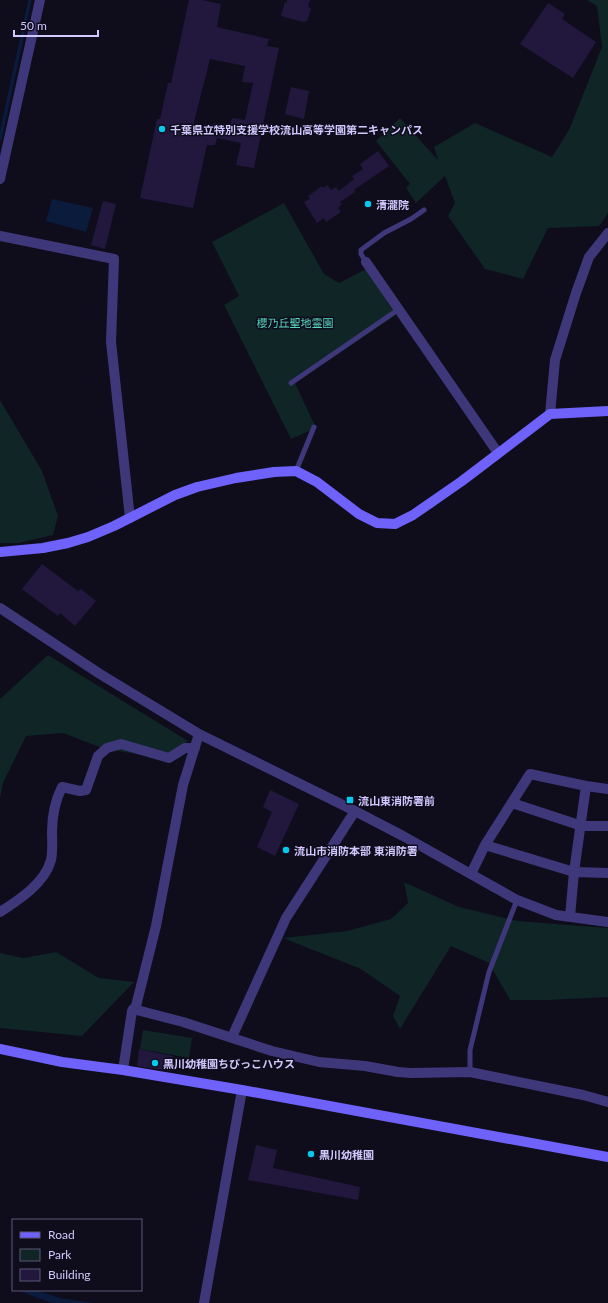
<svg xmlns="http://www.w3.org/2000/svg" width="608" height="1303" font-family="Lato,'Noto Sans JP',sans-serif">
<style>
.green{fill:#0f2526}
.water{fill:#0b1b3b}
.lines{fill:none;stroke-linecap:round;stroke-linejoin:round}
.stream{stroke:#0b1b3b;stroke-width:3.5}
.building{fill:#22183d;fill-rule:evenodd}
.lane{stroke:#3e387a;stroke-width:5}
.street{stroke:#3e387a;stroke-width:10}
.secondary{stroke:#6e62fb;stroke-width:10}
.poi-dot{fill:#06c9ec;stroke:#0f0c1c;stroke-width:1.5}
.labels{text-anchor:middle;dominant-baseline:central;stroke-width:3;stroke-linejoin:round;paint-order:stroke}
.poi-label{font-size:11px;font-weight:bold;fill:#d1c8fe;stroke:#0f0c1c;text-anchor:start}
.park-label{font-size:11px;fill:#57dbc1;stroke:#0f0c1c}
</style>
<rect width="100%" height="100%" fill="#0f0c1c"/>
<!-- green -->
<path class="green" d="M587,0H608V213L599,226L548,228L523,279L485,269L448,216L455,203L445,176L416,203L406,188L410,184L376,141L400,118L438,160L434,147L475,123L552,157L569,130L602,47L597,6Z
M284,203L324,274L339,283L366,269L396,315L295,383L316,428L291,439L224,305L239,296L212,242Z
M0,400L42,471L58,516L53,535L19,543H0Z
M48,655L188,741L163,759L102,748L63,733L26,736L3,783L0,798V699Z
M404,882L459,907L517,921L608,928V997L548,1000H510L489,963L451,946L400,1029L393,1016L400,996L361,969L283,938L347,931L391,919L408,903Z
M56,952L99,978L134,982L82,1036L0,1028V953L23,958Z
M143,1030L192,1038L189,1058L140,1049Z"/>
<!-- water -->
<path class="water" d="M52,199L93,208L86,232L46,221Z
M16,1290H35L60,1298L94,1303H52Z"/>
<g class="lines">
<!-- stream -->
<path class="stream" d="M0,139L30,0"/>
</g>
<!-- building -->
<path class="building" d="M189,0H202L221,4L217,27L269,39L267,46L279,48L254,168L236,165L241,143L217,138L215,145H207L193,208L140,198L157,119H160L168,83H171ZM210,59L245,66L242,82L253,83L245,120L232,118L230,125L213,123L211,129L193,126Z
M287,0H310L308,6L311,9L307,21L303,22L281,16L285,2L287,3Z
M548,3L565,14L562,19L596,42L573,78L520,44Z
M291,87L309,91L304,119L285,114Z
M378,151L389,166L354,190L355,192L340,202L342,204L338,208L341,212L326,222L324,218L317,223L304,202L310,199L308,196L322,186L323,188L327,185L331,190L336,187L339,191L354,179L352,176L363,169L360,164Z
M103,201L116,204L105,249L91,245Z
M42,564L78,591L81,589L96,601L75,626L60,613L58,616L22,589Z
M270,790L299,804L275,856L257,847L272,812L263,807Z
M139,1049L173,1056L170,1071L137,1066Z
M256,1145L277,1150L273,1168L360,1187L358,1200L248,1180Z"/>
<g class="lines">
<!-- lane -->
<path class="lane" d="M366,262L361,254V250L384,233L411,219L424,210
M291,383L399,309
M296,471L314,427
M470,1072V1050L489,972L517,900"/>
<!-- street -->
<path class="street" d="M0,179L40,0
M0,236L114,259L111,342L130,518
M366,262L498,453
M550,414L555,360L576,293L589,257L608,233
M0,608L100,674L199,734L355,811L403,836L517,900L556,915L608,922
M586,786L608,789
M512,803L582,826H608
M485,845L574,872L608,873
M471,874L485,845L530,774L586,786L574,872L570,917
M0,912C19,900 45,883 51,860C53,851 52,841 52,832C52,817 55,801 62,787L80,791L86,790L98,756L107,748L121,744L169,758L185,748H195
M135,1010L156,926L183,785L199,734
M232,1037L286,918L355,811
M123,1070L132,1011L133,1009L183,1022L272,1051L319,1062L365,1066L398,1072L411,1073L470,1072L583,1095L608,1102
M204,1303L242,1090"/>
<!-- secondary -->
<path class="secondary" d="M0,552L43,548L68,543L88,537L114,526L175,495L197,487L236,478L274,472L296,471L317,482L359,514L377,523L395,524L413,515L462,481L550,414L608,411
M0,1049L62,1062L123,1070L242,1090L608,1157"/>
</g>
<!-- markers -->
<g class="poi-dot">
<circle cx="162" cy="129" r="4"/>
<circle cx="368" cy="204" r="4"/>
<rect x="346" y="796" width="8" height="8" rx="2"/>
<circle cx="286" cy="850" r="4"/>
<circle cx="155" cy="1063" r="4"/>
<circle cx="311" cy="1154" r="4"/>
</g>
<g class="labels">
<!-- poi labels -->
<g class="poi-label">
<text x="170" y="129">千葉県立特別支援学校流山高等学園第二キャンパス</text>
<text x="376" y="204">清瀧院</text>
<text x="358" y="800">流山東消防署前</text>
<text x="294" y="850">流山市消防本部 東消防署</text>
<text x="163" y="1063">黒川幼稚園ちびっこハウス</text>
<text x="319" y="1154">黒川幼稚園</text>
</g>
<!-- park labels -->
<g class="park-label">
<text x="295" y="322">櫻乃丘聖地霊園</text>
</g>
</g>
<!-- legend -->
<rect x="12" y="1219" width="130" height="72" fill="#0f0c1c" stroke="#5d5776"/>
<rect x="20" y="1232" width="20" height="6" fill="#6e62fb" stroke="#5d5776"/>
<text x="48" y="1239" font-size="12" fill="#d1c8fe">Road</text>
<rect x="20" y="1249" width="20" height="12" fill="#0f2526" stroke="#5d5776"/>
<text x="48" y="1259" font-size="12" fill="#d1c8fe">Park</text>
<rect x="20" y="1269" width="20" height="12" fill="#22183d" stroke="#5d5776"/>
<text x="48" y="1279" font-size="12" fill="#d1c8fe">Building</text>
<!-- scale -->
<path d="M14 30v6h84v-6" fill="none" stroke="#d1c8fe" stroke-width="2"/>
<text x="20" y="30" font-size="12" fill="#d1c8fe" stroke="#0f0c1c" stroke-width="3" paint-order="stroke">50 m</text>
</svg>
